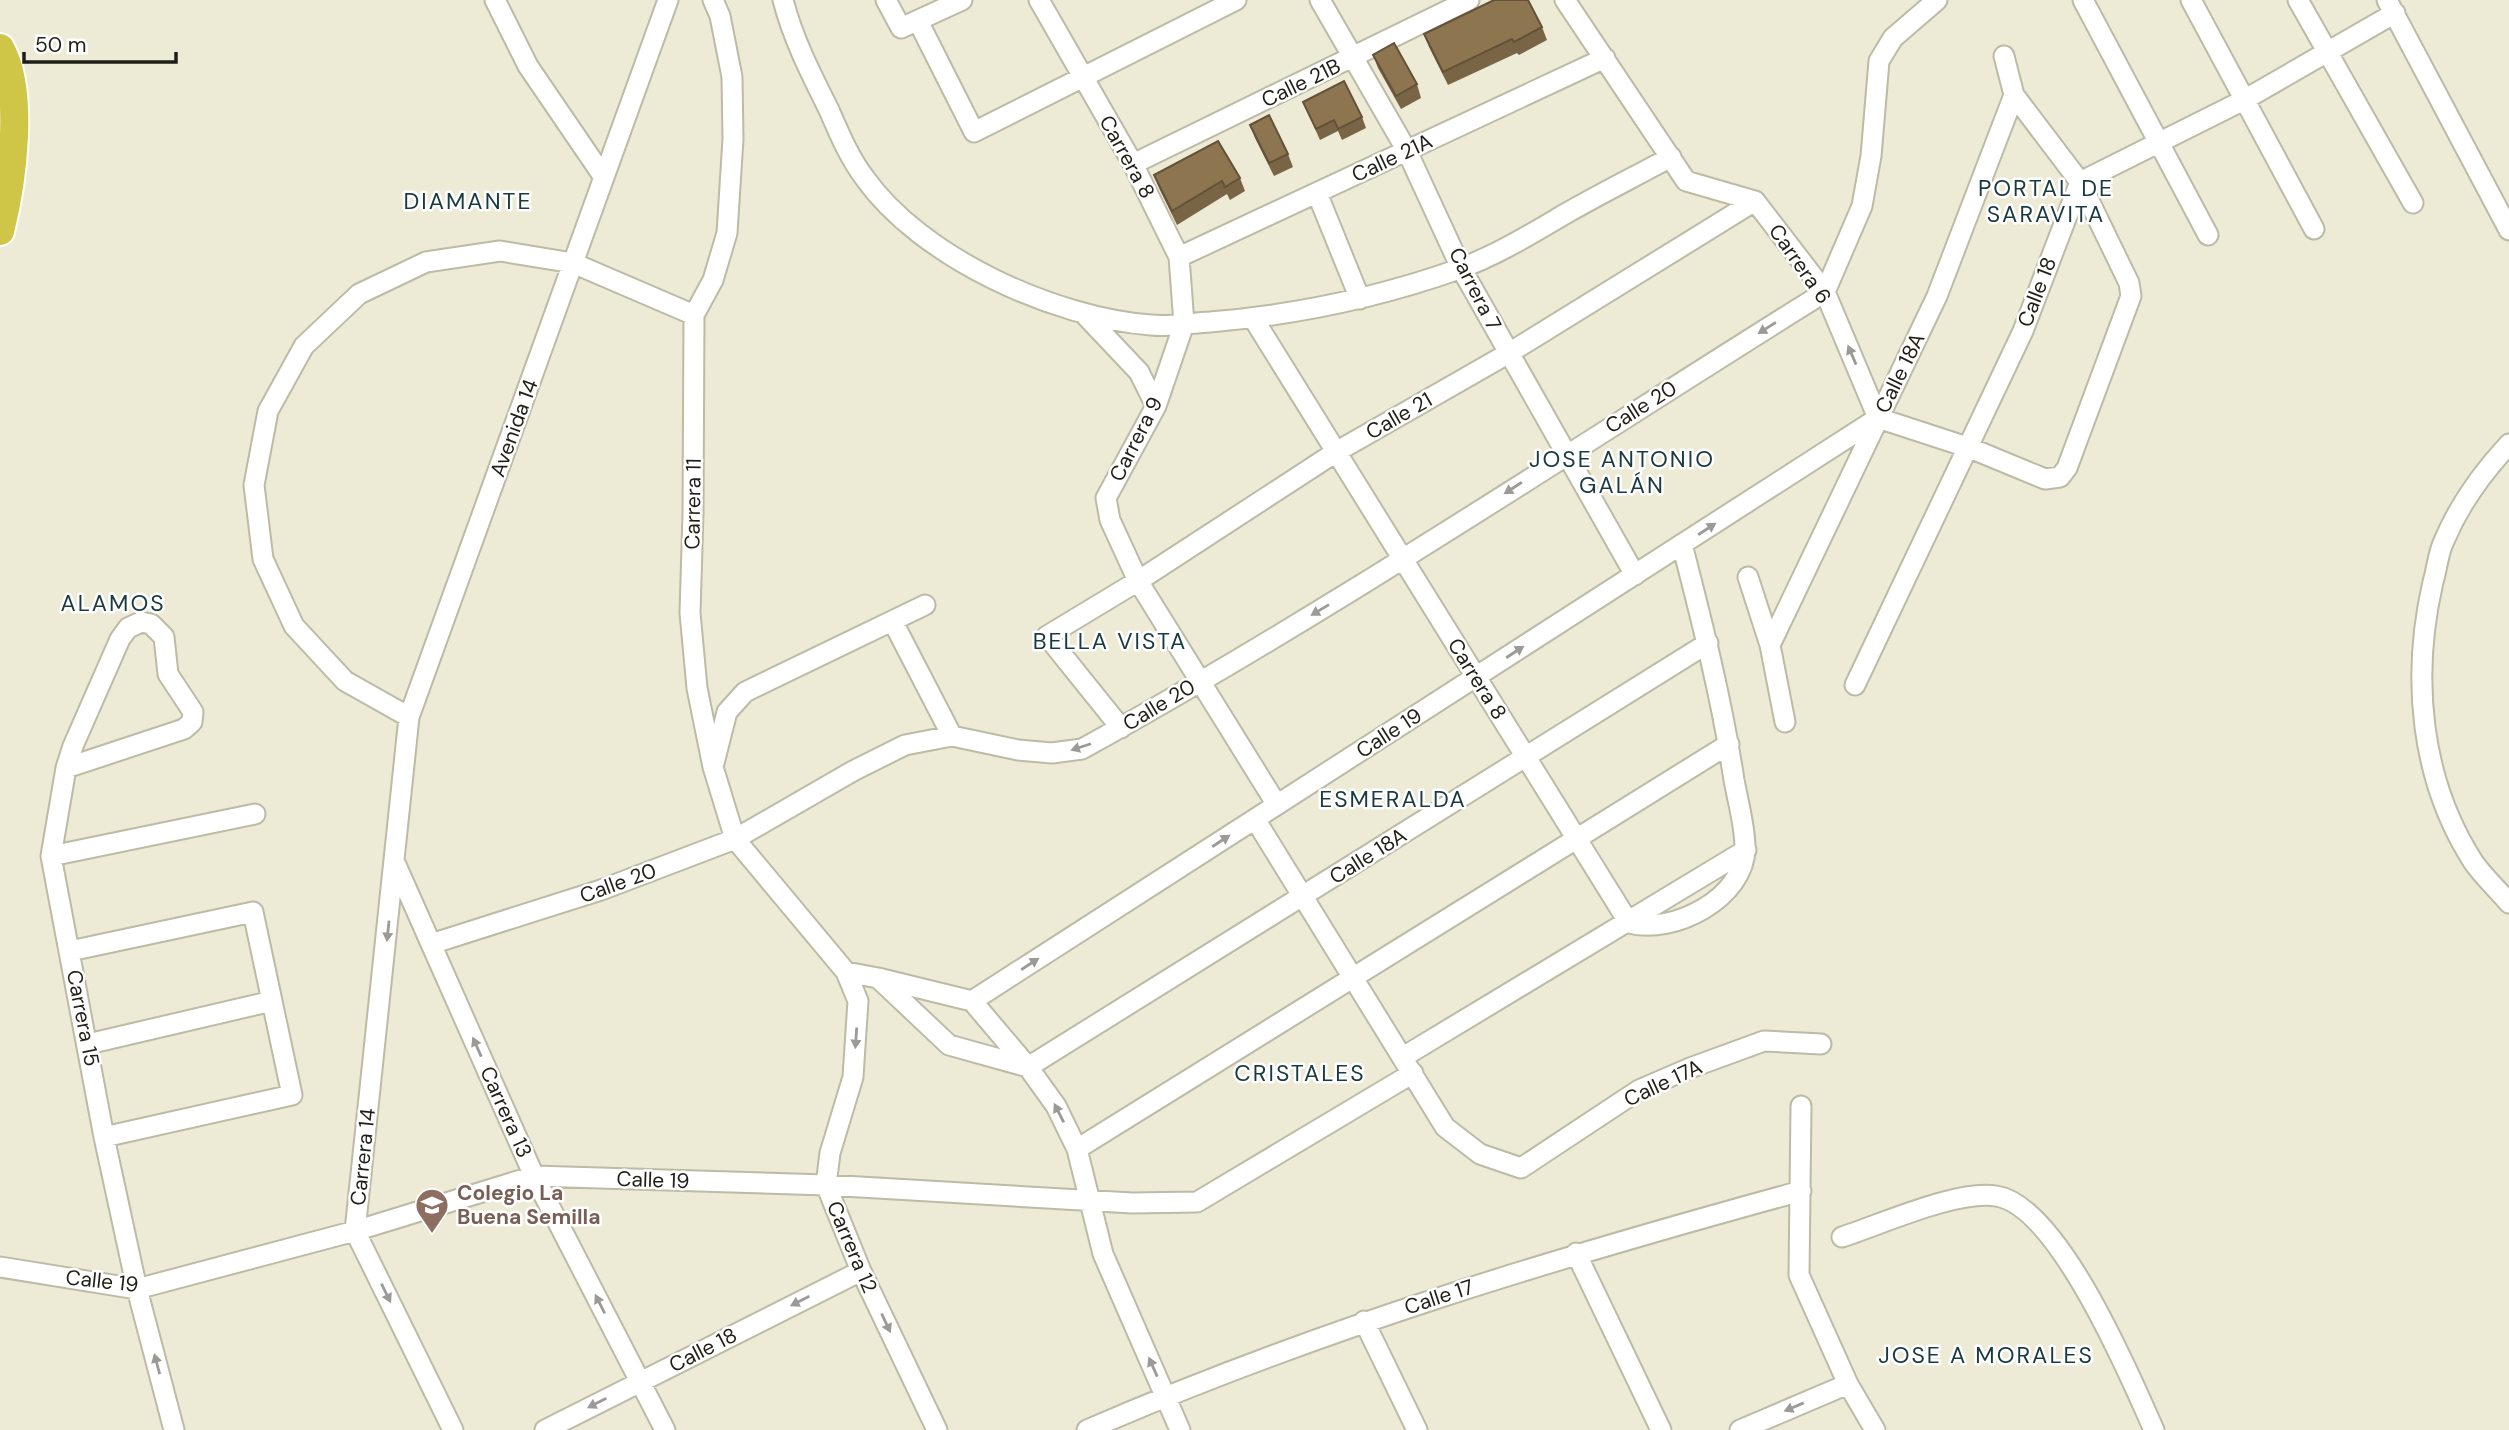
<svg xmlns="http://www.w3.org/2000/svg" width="2509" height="1430" font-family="'DM Sans',sans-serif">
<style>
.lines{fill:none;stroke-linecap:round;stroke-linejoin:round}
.minor-casing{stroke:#bdbaa5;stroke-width:23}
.highway-casing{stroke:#fff;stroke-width:32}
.minor{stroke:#fff;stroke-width:19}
.highway{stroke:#cfc547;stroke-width:28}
.wall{fill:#796545}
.building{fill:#8d7550;stroke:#635238;stroke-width:2}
.oneway{fill:#9b9a97}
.labels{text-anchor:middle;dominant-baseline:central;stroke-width:5;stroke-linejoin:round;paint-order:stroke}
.street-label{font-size:21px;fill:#201f17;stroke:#fff}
.education-label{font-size:21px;font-weight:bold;fill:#785e54;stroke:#fff;text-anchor:start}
.neighbourhood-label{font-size:23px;letter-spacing:2px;fill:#193a40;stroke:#fff}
</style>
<rect width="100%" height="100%" fill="#edead5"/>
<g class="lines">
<defs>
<path id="minor" d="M495,0L528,66L603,176
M713,0L720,16L732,77L733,139L727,233L713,280L694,315L693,514L690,613L697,688L713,767L735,839L846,972L858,1001L853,1077L830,1153L826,1185L861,1271L937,1430
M783,0C793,39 811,74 829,110C839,133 849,157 864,177C921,258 1055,318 1151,325C1170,327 1191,323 1210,322C1295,315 1380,297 1459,269C1497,255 1531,234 1565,214C1600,194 1636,176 1671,157
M886,0L901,28L962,0
M1039,0L1133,164L1179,257L1184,324L1156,406L1106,498L1110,520L1138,581L1277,805
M1320,0L1407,151L1461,268L1635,575
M1565,0L1686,181L1755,201L1825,292L1878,418L1970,448L2045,479L2060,477L2067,468L2131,296L2129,283L2080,182L2014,95L2004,56
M2083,0L2208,235
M2191,0L2314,229
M2298,0L2413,203
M2387,0L2509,230
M918,21L974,132L1236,0
M1133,164L1469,0
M1317,193L1360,299
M1179,257L1605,58
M1825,292L1862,206L1871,156L1879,61L1893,38L1937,0
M1086,316L1139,372L1156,406
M1253,318L1629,923
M2509,444C2483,472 2459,505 2444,541C2438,553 2437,569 2433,582C2411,677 2420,780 2474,863C2484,877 2498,890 2509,903
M1748,577L1770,645L1785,722
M893,622L952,736
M1770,645L1937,296L2014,95
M1855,685L2023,331L2080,182L2244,100L2395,13
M409,717L345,681L294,626L263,559L254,485L268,411L304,346L359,294L426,262L500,251L573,263L694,315
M1121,728L1047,636L1138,581L1336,452L1509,353L1755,201
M714,763L727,712L745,692L925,605
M66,768L184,729L192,722L193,712L168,674L164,637L151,624L141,622L128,628L120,639L73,746L66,768L51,856L104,1137L137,1289L174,1430
M1255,819L1445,1127L1480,1154L1521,1168L1639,1090L1690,1068L1764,1041L1821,1044
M51,856L255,814
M396,865L534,1176L665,1430
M1629,923C1673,935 1745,898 1745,848C1745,826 1738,802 1734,780C1722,700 1702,622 1682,544
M431,944L601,890L735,839L853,771L905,745L952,736L1018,750L1052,753L1082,749C1337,608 1578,446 1825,292
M70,951L253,912L292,1095L104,1137
M846,972L878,978L949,1045L1028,1067L1056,1106L1077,1149L1103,1254L1180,1430
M878,978L972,1001
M972,1001L1878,418
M972,1001L1028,1067L1708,643
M88,1044L272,1001
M1403,1057L1746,850
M1801,1106L1799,1275L1848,1384L1875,1430
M1077,1149L1729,744
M1842,1237C1882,1224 1956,1190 1996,1196C2058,1205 2130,1376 2154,1430
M1576,1253L1661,1430
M0,1267L137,1289L355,1231L534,1176L826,1185L1132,1203L1197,1202L1413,1073
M1364,1321L1417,1430
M453,1430L355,1231L409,717L668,0
M545,1430L861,1271
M1087,1430C1319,1329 1556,1258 1801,1191
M1740,1430L1848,1384"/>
<path id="highway" d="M0,48C25,92 12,183 0,231"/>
</defs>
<!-- minor casing -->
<use href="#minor" class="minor-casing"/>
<!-- highway casing -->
<use href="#highway" class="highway-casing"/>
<!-- minor -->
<use href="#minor" class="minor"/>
<!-- highway -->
<use href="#highway" class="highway"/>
</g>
<!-- wall -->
<path class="wall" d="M1542,27L1547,40L1519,55L1517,53L1448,85L1429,47L1424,34Z
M1373,55L1417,84L1421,98L1401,109L1378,68Z
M1303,102L1362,117L1366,128L1342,140L1338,131L1320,140Z
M1250,125L1288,154L1293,167L1274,176L1255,138Z
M1154,175L1240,178L1245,191L1230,200L1227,194L1177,225L1159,188Z"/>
<!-- building -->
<path class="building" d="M1494,0H1528L1542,27L1514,42L1512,39L1443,72L1424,34Z
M1394,43L1417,84L1396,96L1373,55Z
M1344,81L1362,117L1338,129L1334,120L1316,129L1303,102Z
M1269,115L1288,154L1269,163L1250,125Z
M1218,141L1240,178L1225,187L1222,181L1172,211L1154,175Z"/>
<!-- one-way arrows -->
<defs><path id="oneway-solid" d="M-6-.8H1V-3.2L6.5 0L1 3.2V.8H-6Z" transform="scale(1.75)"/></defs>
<g class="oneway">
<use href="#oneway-solid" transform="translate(1767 328) rotate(148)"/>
<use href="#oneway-solid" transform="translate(1852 355) rotate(-113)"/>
<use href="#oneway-solid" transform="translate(1513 488) rotate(147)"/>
<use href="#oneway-solid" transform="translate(1707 529) rotate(-33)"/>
<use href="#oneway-solid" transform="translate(1320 610) rotate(149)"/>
<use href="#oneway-solid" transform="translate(1515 652) rotate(-33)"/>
<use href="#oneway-solid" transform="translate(1081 747) rotate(162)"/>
<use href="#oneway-solid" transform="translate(1221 841) rotate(-33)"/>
<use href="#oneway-solid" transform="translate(388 931) rotate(96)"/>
<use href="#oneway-solid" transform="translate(1030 964) rotate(-33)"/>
<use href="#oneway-solid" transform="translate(856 1038) rotate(94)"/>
<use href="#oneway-solid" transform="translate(477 1047) rotate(-114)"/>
<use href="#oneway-solid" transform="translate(1059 1113) rotate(-117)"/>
<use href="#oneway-solid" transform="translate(386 1293) rotate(64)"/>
<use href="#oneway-solid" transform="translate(800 1301) rotate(153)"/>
<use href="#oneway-solid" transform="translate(600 1304) rotate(-117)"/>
<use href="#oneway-solid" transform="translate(886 1323) rotate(65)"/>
<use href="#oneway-solid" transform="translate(157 1364) rotate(-105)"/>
<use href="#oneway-solid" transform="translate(1153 1367) rotate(-114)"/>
<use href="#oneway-solid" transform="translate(597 1403) rotate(153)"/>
<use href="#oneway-solid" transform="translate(1794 1407) rotate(157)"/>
</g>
<!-- icons -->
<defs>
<symbol id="school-pin" viewBox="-11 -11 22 30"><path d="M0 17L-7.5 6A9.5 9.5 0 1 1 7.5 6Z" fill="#8d6e63" stroke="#fff"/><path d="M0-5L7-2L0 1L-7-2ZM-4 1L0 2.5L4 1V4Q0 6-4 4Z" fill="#fff"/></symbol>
</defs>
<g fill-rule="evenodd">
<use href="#school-pin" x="413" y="1186" width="38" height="52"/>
</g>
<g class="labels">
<!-- street labels -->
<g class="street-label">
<text transform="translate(1301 83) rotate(-26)">Calle 21B</text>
<text transform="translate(1127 157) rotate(61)">Carrera 8</text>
<text transform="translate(1392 158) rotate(-25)">Calle 21A</text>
<text transform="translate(1800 264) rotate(55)">Carrera 6</text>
<text transform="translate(1475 289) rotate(63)">Carrera 7</text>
<text transform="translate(2037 292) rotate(-69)">Calle 18</text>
<text transform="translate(1900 373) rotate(-64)">Calle 18A</text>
<text transform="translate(1641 407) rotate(-32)">Calle 20</text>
<text transform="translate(1399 416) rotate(-30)">Calle 21</text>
<text transform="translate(514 428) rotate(-70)">Avenida 14</text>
<text transform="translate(1136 439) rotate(-63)">Carrera 9</text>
<text transform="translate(693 504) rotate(-89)">Carrera 11</text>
<text transform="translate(1477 679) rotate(58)">Carrera 8</text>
<text transform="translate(1159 705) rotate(-31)">Calle 20</text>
<text transform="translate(1389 733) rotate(-33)">Calle 19</text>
<text transform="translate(1368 856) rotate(-32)">Calle 18A</text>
<text transform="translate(618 883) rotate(-20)">Calle 20</text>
<text transform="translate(83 1018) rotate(79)">Carrera 15</text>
<text transform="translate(1663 1083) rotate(-25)">Calle 17A</text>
<text transform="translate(506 1112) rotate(66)">Carrera 13</text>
<text transform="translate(363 1157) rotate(-84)">Carrera 14</text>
<text transform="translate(653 1180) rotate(2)">Calle 19</text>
<text transform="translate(852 1247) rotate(67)">Carrera 12</text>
<text transform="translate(102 1281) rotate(6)">Calle 19</text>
<text transform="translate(1439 1297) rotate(-18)">Calle 17</text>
<text transform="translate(703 1350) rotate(-27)">Calle 18</text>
</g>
<!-- education labels -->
<g class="education-label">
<text x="457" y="1193">Colegio La<tspan x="457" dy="24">Buena Semilla</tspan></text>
</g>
<!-- neighbourhood labels -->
<g class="neighbourhood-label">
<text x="2046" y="188">PORTAL DE<tspan x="2046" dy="26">SARAVITA</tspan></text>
<text x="468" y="201">DIAMANTE</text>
<text x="1622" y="459">JOSE ANTONIO<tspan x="1622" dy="26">GALÁN</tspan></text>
<text x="113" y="603">ALAMOS</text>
<text x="1110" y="641">BELLA VISTA</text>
<text x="1393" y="799">ESMERALDA</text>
<text x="1300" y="1073">CRISTALES</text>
<text x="1986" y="1355">JOSE A MORALES</text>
</g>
</g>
<!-- scale -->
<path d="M24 52v10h152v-10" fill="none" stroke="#201f17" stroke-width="3.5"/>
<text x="35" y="52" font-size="21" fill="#201f17" stroke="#ffffff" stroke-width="5" paint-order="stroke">50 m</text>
</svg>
